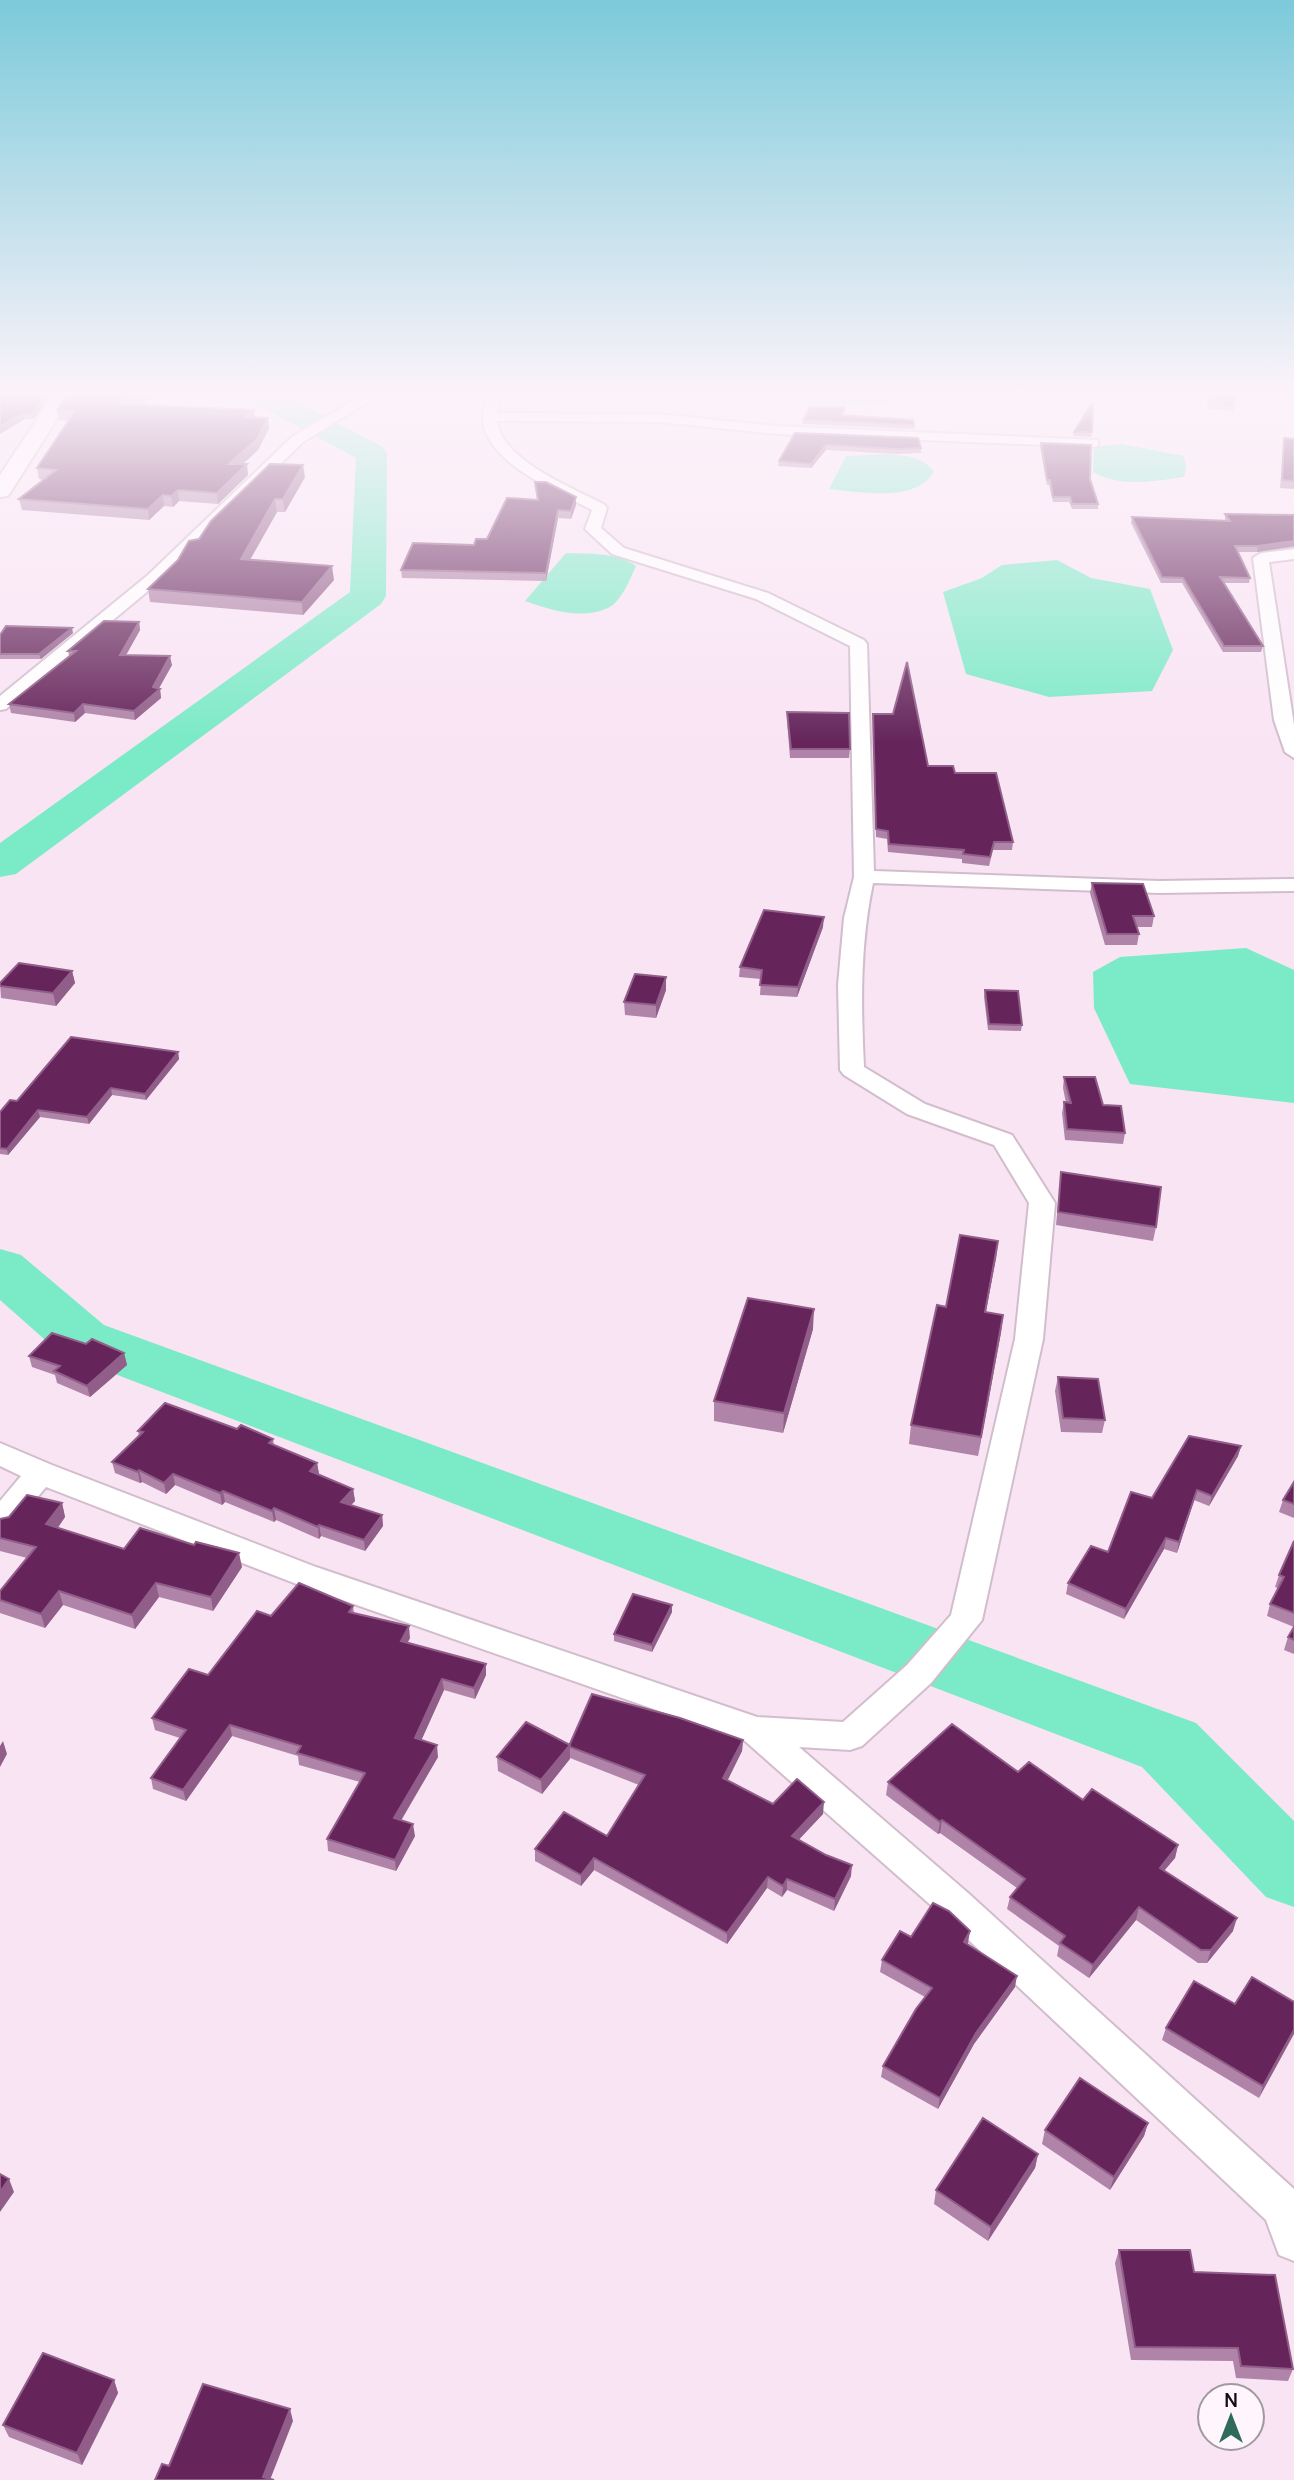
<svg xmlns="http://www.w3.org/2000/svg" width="1294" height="2480" font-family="Manrope,sans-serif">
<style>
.water{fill:#7beac6}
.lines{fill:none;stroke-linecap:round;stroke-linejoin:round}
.river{fill:#7beac6;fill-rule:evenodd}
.street-casing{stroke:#d1bdcc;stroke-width:4}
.primary-casing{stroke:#d1bdcc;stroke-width:4}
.street{fill:#fff;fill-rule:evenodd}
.primary{fill:#fff;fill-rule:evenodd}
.wall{fill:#af84a8}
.shaded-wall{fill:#915e89}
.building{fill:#65255b;stroke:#915e89;stroke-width:2}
</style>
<rect width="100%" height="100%" fill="#f9e4f4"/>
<!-- water -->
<path class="water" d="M748,394H919L920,396C865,412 803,403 748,394Z
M1121,444L1184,456L1186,468L1184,477C1154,481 1120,488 1093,472L1094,447Z
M846,456C872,456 918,447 934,472C915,503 860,492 829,489Z
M566,553C590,554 616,552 636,566C630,579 622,601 608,608C582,620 550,610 525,601Z
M1057,560L1091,578L1150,589L1173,650L1152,691L1049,697L966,674L943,592L982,578L1002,565Z
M1246,948L1294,970V1103L1130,1084L1094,1008L1093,972L1120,957Z"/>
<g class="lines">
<!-- river -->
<path class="river" d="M244,394H281L383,447L387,454L386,596L381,604L16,874L0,877V843L350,592L356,458L248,400Z
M0,1249L21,1255L104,1325L1196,1723L1294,1821V1907L1266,1897L1142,1767L60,1353L0,1300Z"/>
<defs>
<path id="street" d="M365,394H381L303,442L160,581L6,709L0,710V696L148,575L293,436Z
M486,394H500L497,413L660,414L777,426L1098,440V446L1093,447L777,434L660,422L497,421C502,461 573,488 605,505L607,508L601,528L624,548L768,593L864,640L867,644L874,871L1159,881L1294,879V891L1159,893L873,883C860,945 861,1005 864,1067L925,1104L1012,1135L1055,1203L1043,1339L982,1620L931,1683L862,1746L850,1750L799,1747L968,1893L1294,2189V2261L1279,2255L1266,2220L942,1915L745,1741L294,1583L46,1487L11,1529L0,1532V1501L21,1476L0,1466V1443L52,1465L316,1567L757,1717L843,1722L907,1665L951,1615L1015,1339L1029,1203L994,1145L907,1114L844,1075L840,1070L838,985L844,918L854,877L850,646L756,599L612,554L585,529L592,510C559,492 495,467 484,427C481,417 485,405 486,394Z
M1294,549V559L1269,562L1294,725V758L1285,752L1274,720L1253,558L1261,553Z"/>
<path id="primary" d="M54,394H73L8,496L0,497V475Z"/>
</defs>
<!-- street casing -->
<use href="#street" class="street-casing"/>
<!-- primary casing -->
<use href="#primary" class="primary-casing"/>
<!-- street -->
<use href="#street" class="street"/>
<!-- primary -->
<use href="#primary" class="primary"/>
</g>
<!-- wall -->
<path class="wall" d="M0,394H51L34,419H25Z
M68,394H160L138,405L254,410L255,418H268L269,428L258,450L242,464L248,475L218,504L179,501L173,507L164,506L149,520L22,510L19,499L44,480L39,479L37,468L68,421L59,420L57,410Z
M1210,394H1235L1233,411L1207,409Z
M845,407L843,415L914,425V429L802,424L803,420Z
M1074,432H1092L1091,437L1073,436Z
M795,433L921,448V453L896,454L826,450L811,468L778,466L779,461Z
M1284,438L1294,439V489L1280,488Z
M1041,443L1090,479L1098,504V509H1072L1069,502H1053L1049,485H1047L1040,447Z
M305,477L285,512H277L250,560L334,580L303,615L150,602L148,589L199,539Z
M535,482L576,497V505L571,519L558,518L546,581L402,578L401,570L474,545L487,539L537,500Z
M1225,514L1294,515V547L1257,552H1238L1250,578L1249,583H1224L1263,646L1261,652H1223L1182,583H1161L1131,523L1132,517L1225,521Z
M139,622L140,630L126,655L172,665L158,688L160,689L161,698L135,720L85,713L75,722L11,713L9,704L69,656L68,651Z
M73,633L41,659H0V635Z
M787,712L850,749L849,758H790L787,721Z
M873,714L928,766L955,773L1013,842L1012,850H993L989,866L962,863V859L888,852L887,839L876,837Z
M1092,883L1154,916L1152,927H1137L1139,934L1137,945H1105L1090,893Z
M823,927L797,997L760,995L761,979L739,977L740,967Z
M72,971L75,983L56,1006L1,998L0,983Z
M666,977V990L656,1018L625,1015L624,1002Z
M985,990L1022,1025L1021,1031L988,1030L984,997Z
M178,1052L179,1059L146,1100L112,1095L89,1124L40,1117L8,1155L0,1154V1112L17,1101Z
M1064,1077L1103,1105L1125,1133L1123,1144L1065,1140L1062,1113L1064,1102L1066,1103L1063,1088Z
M1061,1172L1156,1227L1153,1241L1056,1225Z
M998,1241L986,1312L1003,1315L978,1456L909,1444L911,1425L946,1307Z
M813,1329L783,1433L714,1421V1401Z
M86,1344L124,1353L127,1365L90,1397L57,1383L55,1375L32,1367L29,1356Z
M1058,1377L1105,1420L1102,1433L1061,1432L1055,1391Z
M237,1429L273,1439L274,1445L317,1463L319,1474L353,1489L355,1501L351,1505L382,1515L383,1526L365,1551L321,1536L319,1539L276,1520L274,1522L225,1502L222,1505L175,1485L166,1494L142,1482L140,1483L115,1473L112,1462L139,1436L138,1431Z
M1241,1446L1238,1456L1209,1506L1194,1500L1177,1553L1164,1549L1124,1619L1066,1594L1068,1583L1108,1552L1152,1498Z
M1294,1482V1518L1279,1512L1283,1500Z
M62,1503L65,1517L58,1528L124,1549L242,1567L213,1611L159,1597L135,1629L63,1605L45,1628L0,1613V1591L27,1558L0,1551V1519Z
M1294,1541V1654L1284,1650L1288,1637L1294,1627L1267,1616L1270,1604L1278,1588L1275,1587L1279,1575Z
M672,1605V1612L652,1652L614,1641V1634Z
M353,1606L354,1613L410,1638L408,1642L486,1675L475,1699L444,1690L421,1740L438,1757L401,1821L415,1836L396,1871L328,1851L327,1839L360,1782L299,1765L298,1756L232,1736L186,1801L153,1789L151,1778L180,1738L155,1730L152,1718L208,1675L271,1616Z
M743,1740L742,1751L727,1780L773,1804L823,1814L799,1839L851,1876L834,1911L787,1890L782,1897L767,1888L727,1944L594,1870L581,1886L535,1861V1849L607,1836L639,1785L570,1758L542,1794L498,1771L497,1757L570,1745Z
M1018,1772L1083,1800L1178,1845L1175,1858L1164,1871L1233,1931L1207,1963H1198L1136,1920L1089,1978L1057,1956L1059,1946L1007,1909L1010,1897L1017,1888L940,1833L938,1834L886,1795L888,1782Z
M911,1937L968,1944L1015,1987L974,2044L938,2109L881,2077L883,2066L925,1997L880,1972L882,1960Z
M1294,2002L1259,2098L1162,2040L1166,2028L1235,2004Z
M1148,2123L1144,2136L1110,2190L1042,2144L1045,2130Z
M1038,2154L1035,2168L988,2241L934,2204L936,2190Z
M1119,2250L1194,2272L1293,2369L1288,2381L1236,2378L1233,2361L1131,2360L1115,2263Z
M114,2380L118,2393L82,2465L9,2437L3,2425Z"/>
<!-- shaded-wall -->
<path class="shaded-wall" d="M46,394H51L34,419L33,413Z
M138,394H160L119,415L118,404Z
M254,410L255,420L245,417Z
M24,413L25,419L0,434V426Z
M268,418L269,428L258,450L231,475L229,464Z
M826,445V450L811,468V464Z
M247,464L248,475L218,504L217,493Z
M303,465L305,477L285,512L283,499Z
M178,490L179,501L173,507L171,496Z
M163,495L164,506L149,520L148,509Z
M576,497V505L571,519V511Z
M275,499L277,512L243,572L241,559Z
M558,510V518L546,581V573Z
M1294,541V546L1257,552L1258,546Z
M332,566L334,580L303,615L302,602Z
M139,622L140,630L121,664L120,655Z
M72,628L73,633L41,659L39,654Z
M170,656L172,665L157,692L160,689L161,698L135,720L134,711L153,687Z
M83,704L85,713L75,722L74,713Z
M824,917L823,927L797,997L798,987Z
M72,971L75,983L56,1006L53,993Z
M666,977V990L656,1018V1005Z
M178,1052L179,1059L146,1100L145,1094Z
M111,1088L112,1095L89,1124L87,1117Z
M38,1110L40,1117L8,1155L7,1149Z
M998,1241L996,1259L982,1330L985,1312Z
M814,1309L813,1329L783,1433L784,1413Z
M1003,1315L1001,1333L978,1456L981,1437Z
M124,1353L127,1365L90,1397L87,1386Z
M1241,1446L1238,1456L1209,1506L1212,1496Z
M317,1463L319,1474L310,1471Z
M139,1470L142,1482L140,1483L138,1472Z
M173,1474L175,1485L166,1494L164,1483Z
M353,1489L355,1501L343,1513L341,1502Z
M1197,1490L1194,1500L1177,1553L1179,1542Z
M223,1491L225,1502L222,1505L220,1493Z
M62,1503L65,1517L50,1538L46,1524Z
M274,1508L276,1520L274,1522L272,1511Z
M382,1515L383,1526L365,1551L364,1540Z
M319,1525L321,1536L319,1539L318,1527Z
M1166,1538L1164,1549L1124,1619L1126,1609Z
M239,1553L242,1567L213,1611L211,1597Z
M156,1583L159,1597L135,1629L132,1615Z
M59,1591L63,1605L45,1628L41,1614Z
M672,1605V1612L652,1652V1645Z
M409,1626L410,1638L402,1652L401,1641Z
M486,1664V1675L475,1699L474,1688Z
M442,1679L444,1690L417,1750L415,1738Z
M230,1725L232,1736L186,1801L183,1790Z
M743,1740L742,1751L723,1790V1778Z
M3,1741L7,1754L0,1767V1746Z
M437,1745L438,1757L395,1830L394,1818Z
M570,1745V1759L542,1794L541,1780Z
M824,1802L823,1814L792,1847V1836Z
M942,1820L940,1833L938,1834L940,1822Z
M413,1824L415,1836L396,1871L395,1860Z
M1178,1845L1175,1858L1156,1880L1160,1868Z
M594,1858V1870L581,1886V1875Z
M852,1865L851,1876L834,1911L835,1899Z
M768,1877L767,1888L727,1944V1933Z
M787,1879V1890L782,1897L783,1886Z
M1139,1907L1136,1920L1089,1978L1093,1965Z
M1237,1918L1233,1931L1207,1963L1211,1950Z
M970,1931L968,1943L962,1953L964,1942Z
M1017,1976L1015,1987L974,2044L938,2109L940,2098L976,2033Z
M1294,2030V2034L1259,2098L1263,2086Z
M1148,2123L1144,2136L1110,2190L1114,2177Z
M1038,2154L1035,2168L988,2241L991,2227Z
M9,2179L14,2192L0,2212V2192Z
M114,2380L118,2393L82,2465L77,2453Z
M290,2409L293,2421L270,2480L263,2477Z"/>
<!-- building -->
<path class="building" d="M0,394H46L33,413H24L0,426Z
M68,394H138L118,404L254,410L245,417L268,418L257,439L229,464H247L217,493L178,490L171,496L163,495L148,509L19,499L56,470L37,468L75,411L57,410Z
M1210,394H1235L1234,406L1208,403Z
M1093,401L1092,432H1074Z
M810,407H845L842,415L913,420L914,425L803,420Z
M795,433L918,438L921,448L897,449L826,445L811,464L779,461Z
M1284,438L1294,439V481L1282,480Z
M1041,443L1091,445L1090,479L1098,504H1072L1070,497H1053L1050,480H1047Z
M270,464L303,465L283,499H275L241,559L332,566L302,602L148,589L178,560L189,541L199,539L211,521Z
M535,482H546L576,497L571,511L558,510L546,573L401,570L413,543L474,545L476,539H487L507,498L538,500Z
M1225,514L1294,515V541L1258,546H1235L1250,578L1220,577L1263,646H1224L1183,578L1162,577L1132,517L1230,521Z
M104,621L139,622L120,655L170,656L153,687L160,689L134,711L83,704L74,713L9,704L76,651H68Z
M6,626L72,628L39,654H0V635Z
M907,662L928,766H953L955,773H996L1013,842H994L990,857L963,854L964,850L889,844L888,831L876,829L873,714H893Z
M787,712L849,713L850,749H791Z
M1092,883L1143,884L1154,916H1133L1139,934H1107Z
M764,910L824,917L798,987L760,985L762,970L740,967Z
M19,963L72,971L53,993L0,986V983Z
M635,974L666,977L656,1005L624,1002Z
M985,990L1018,991L1022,1025L989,1024Z
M71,1037L178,1052L145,1094L111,1088L87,1117L38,1110L7,1149L0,1148V1112L10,1100L17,1101Z
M1064,1077H1095L1103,1105L1121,1106L1125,1133L1067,1129L1064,1102L1071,1103Z
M1061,1172L1161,1187L1156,1227L1058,1212Z
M960,1235L998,1241L985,1312L1003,1315L981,1437L911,1425L937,1305L946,1307Z
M748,1298L814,1309L784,1413L714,1401Z
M52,1333L86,1344L92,1339L124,1353L87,1386L54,1371L60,1366L29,1356Z
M1058,1377L1098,1379L1105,1420L1063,1418Z
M165,1403L237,1429L241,1425L273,1439L269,1443L317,1463L310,1471L353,1489L341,1502L382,1515L364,1540L319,1525L318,1527L274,1508L272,1511L223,1491L220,1493L173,1474L164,1483L139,1470L138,1472L112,1462L143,1432L138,1431Z
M1189,1436L1241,1446L1212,1496L1197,1490L1179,1542L1166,1538L1126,1609L1068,1583L1091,1546L1108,1552L1131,1492L1152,1498Z
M1294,1482V1504L1283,1500Z
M27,1495L62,1503L46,1524L124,1549L140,1528L194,1545L196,1542L239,1553L211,1597L156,1583L132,1615L59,1591L41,1614L0,1600V1591L36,1547L0,1538V1519L9,1517Z
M1294,1541V1613L1270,1604L1284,1577L1279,1575Z
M299,1583L353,1606L349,1612L409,1626L401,1641L486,1664L474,1688L442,1679L415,1738L437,1745L394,1818L413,1824L395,1860L327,1839L365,1773L297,1753L301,1746L230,1725L183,1790L151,1778L186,1730L152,1718L189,1669L208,1675L257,1611L271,1616Z
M633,1594L672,1605L652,1645L614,1634Z
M1294,1627V1640L1288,1637Z
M592,1694L680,1718L743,1740L723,1778L773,1804L797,1779L824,1802L792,1836L826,1855L852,1865L835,1899L787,1879L783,1886L768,1877L727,1933L594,1858L581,1875L535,1849L564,1812L607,1836L645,1775L570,1747L569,1746Z
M526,1722L570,1745L541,1780L497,1757Z
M952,1724L1018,1772L1029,1762L1083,1800L1092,1789L1178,1845L1160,1868L1237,1918L1211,1950H1201L1139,1907L1093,1965L1060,1943L1065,1936L1010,1897L1025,1879L942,1820L940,1822L888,1782Z
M933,1903L949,1911L970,1931L964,1942L1017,1976L976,2033L940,2098L883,2066L916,2009L932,1988L882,1960L900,1931L911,1937Z
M1252,1977L1294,2002V2030L1263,2086L1166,2028L1194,1981L1235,2004Z
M1080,2078L1148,2123L1114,2177L1045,2130Z
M983,2118L1038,2154L991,2227L936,2190Z
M0,2174L9,2179L0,2192Z
M1119,2250H1190L1194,2272L1275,2275L1293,2369L1241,2366L1238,2348L1135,2347Z
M43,2353L114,2380L77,2453L3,2425Z
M203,2384L290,2409L263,2477L274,2480H155L162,2464L169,2466Z"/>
<!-- sky -->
<linearGradient id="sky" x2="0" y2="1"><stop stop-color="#7ccada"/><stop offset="0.53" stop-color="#fcf3fa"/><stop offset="1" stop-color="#fcf3fa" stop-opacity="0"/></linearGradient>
<rect width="1294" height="742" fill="url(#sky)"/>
<!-- north arrow -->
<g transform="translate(1231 2417)"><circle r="33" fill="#fef6fc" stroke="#a0999f" stroke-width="2"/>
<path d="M0-5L12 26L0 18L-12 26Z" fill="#2e6c59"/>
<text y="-10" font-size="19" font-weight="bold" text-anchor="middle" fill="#140d13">N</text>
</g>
</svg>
